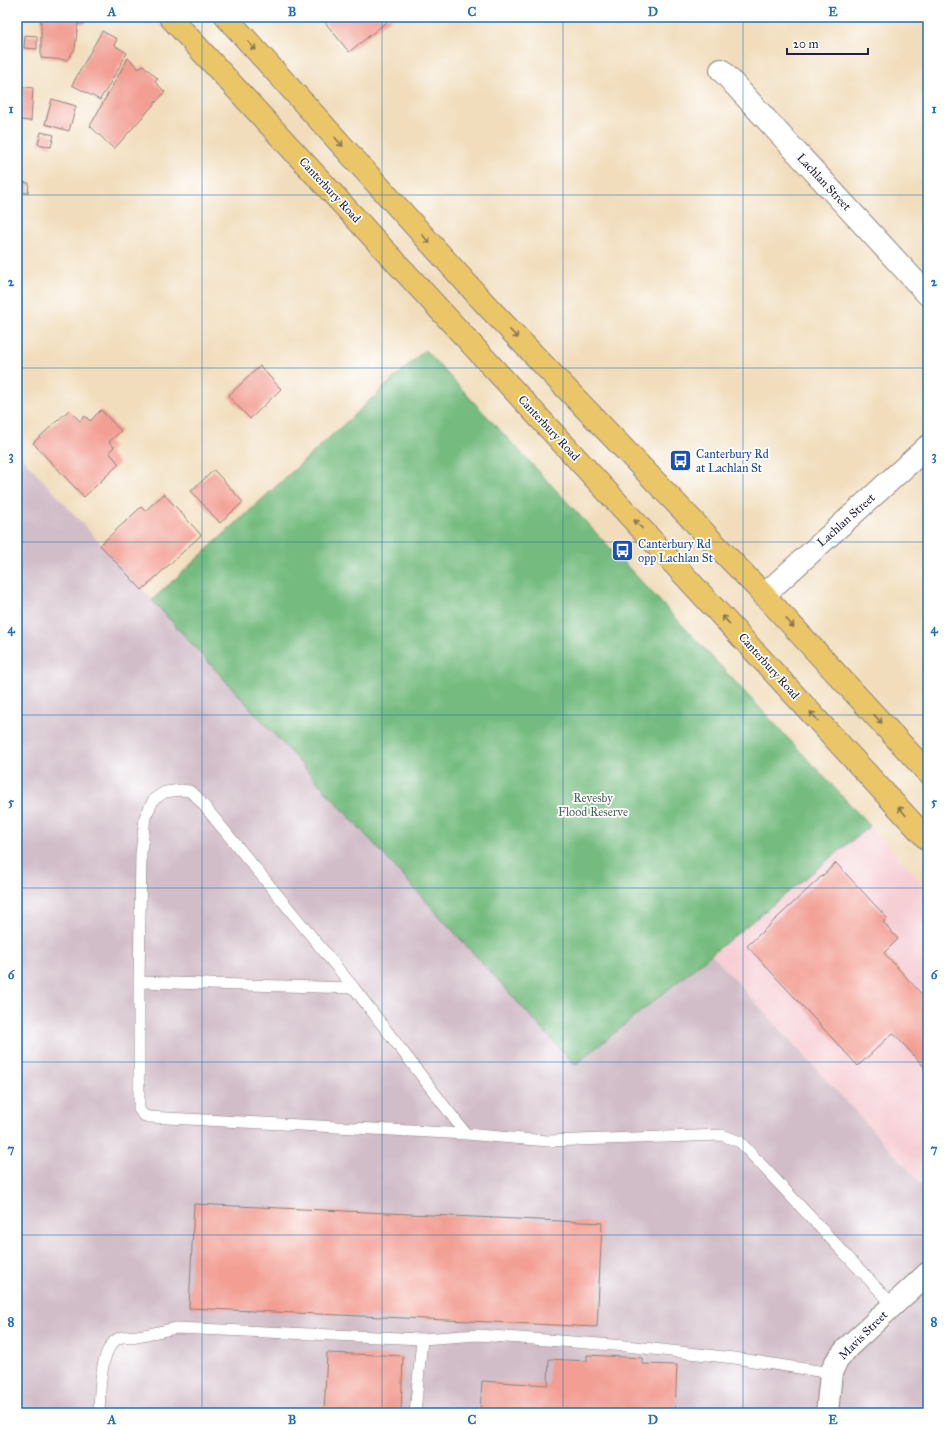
<svg xmlns="http://www.w3.org/2000/svg" width="945" height="1430" font-family="'IM FELL Great Primer',serif">
<style>
.built{fill:#f6cfd5}
.industrial{fill:#d1bdc8}
.forest{fill:#75bb7f;stroke:#4c6e5d}
.building{fill:#f29e93}
.lines{fill:none;stroke-linecap:round;stroke-linejoin:round}
.lane-casing{stroke:#8a807c;stroke-width:12}
.street-casing{stroke:#8a807c;stroke-width:24}
.highway-casing{stroke:#8a807c;stroke-width:24}
.lane{stroke:#fff;stroke-width:11}
.street{stroke:#fff;stroke-width:22}
.highway{stroke:#ebc669;stroke-width:22}
.oneway{stroke:#867452}
.grid{fill:none;stroke:#1f6fb2;stroke-width:1;stroke-opacity:0.55}
.labels{text-anchor:middle;dominant-baseline:central;stroke-width:3.5;stroke-linejoin:round;paint-order:stroke}
.street-label{font-size:12px;fill:#22223b;stroke:#fff}
.transit-label{font-size:12px;fill:#164399;stroke:#fff;text-anchor:start}
.park-label{font-size:12px;fill:#49635b;stroke:#fff}
.neatline{fill:none;stroke:#1f6fb2;stroke-width:1.5}
.grid-label{font-size:13px;text-anchor:middle;font-weight:bold;fill:#1f6fb2}
</style>
<rect width="100%" height="100%" fill="#fff"/>
<filter id="ink" filterUnits="userSpaceOnUse"><feTurbulence type="fractalNoise" baseFrequency=".025" numOctaves="2"/><feDisplacementMap in="SourceGraphic" scale="8" xChannelSelector="R" yChannelSelector="G"/><feConvolveMatrix kernelMatrix="1 2 1 2 8 2 1 2 1" color-interpolation-filters="sRGB"/></filter>
<filter id="wash" filterUnits="userSpaceOnUse"><feTurbulence type="fractalNoise" baseFrequency=".012" numOctaves="4" result="noise"/><feDisplacementMap in="SourceGraphic" scale="16" xChannelSelector="R" yChannelSelector="G"/><feGaussianBlur stdDeviation="0.9" result="paint"/><feColorMatrix in="noise" values="0 0 0 0 0 0 0 0 0 0 0 0 0 0 0 0 0 1.4 0 .05"/><feComposite in="paint" operator="in"/></filter>
<g filter="url(#wash)">
<rect width="100%" height="100%" fill="#f1ddbc"/>
<!-- built -->
<path class="built" d="M870,826L928,890V1191L712,955Z"/>
<!-- industrial -->
<path class="industrial" d="M20,455L575,1065L712,955L928,1191V1413H17V501Z"/>
<!-- forest -->
<path class="forest" d="M425,350L870,826L575,1065L152,600Z"/>
<g id="blocks">
<!-- building -->
<path class="building" d="M41,17H84V24L78,23L75,49L67,60L41,58Z
M329,17H393L349,52L324,21Z
M102,31L117,39L114,45L127,53L104,94H103L100,100L72,85Z
M25,35L37,36V49L24,48Z
M128,58L139,69L143,65L158,79L155,82L165,92L114,149L90,126Z
M19,86L33,88L31,121L17,120Z
M52,99L76,106L69,131L45,124Z
M41,132L54,135L51,147L38,144Z
M17,182L29,183L28,193L17,192Z
M260,366L281,389L250,419L228,396Z
M69,410L80,421L85,416L90,421L101,410L121,431L109,442L114,447L109,452L119,464L84,497L33,443Z
M214,470L243,502L220,523L191,491Z
M164,494L201,535L142,590L100,545L141,507L145,511Z
M836,863L887,918L883,922L898,939L884,953L928,1001L926,1003L928,1006V1071L893,1033L858,1066L747,946Z
M194,1204L602,1223L597,1327L189,1308Z
M327,1353L403,1356L401,1413H324Z
M587,1355L642,1358V1364L677,1365L675,1413H480L482,1381L548,1385L549,1359L587,1361Z"/>
</g>
</g>
<g filter="url(#ink)">
<use href="#blocks" fill-opacity="0" stroke="#8a807c" stroke-width="1"/>
<g class="lines">
<defs>
<path id="lane" d="M139,982L354,988
M466,1134L149,1117L143,1115L139,1109V982L141,854L145,817L154,799L165,792L181,790L189,791L196,796L354,988L466,1134L548,1141L722,1135L740,1142L893,1305
M99,1413C100,1395 99,1347 119,1338C124,1336 131,1337 137,1336C150,1334 163,1331 176,1328L422,1339L478,1335L626,1346L734,1358L831,1373
M415,1413L422,1339"/>
<path id="street" d="M721,70L928,295
M764,595L928,446
M827,1413L831,1373L836,1362L848,1347L928,1273"/>
<path id="highway" d="M170,17L928,840
M226,17L488,307L764,595L928,773"/>
</defs>
<!-- lane casing -->
<use href="#lane" class="lane-casing"/>
<!-- street casing -->
<use href="#street" class="street-casing"/>
<!-- highway casing -->
<use href="#highway" class="highway-casing"/>
<!-- lane -->
<use href="#lane" class="lane"/>
<!-- street -->
<use href="#street" class="street"/>
<!-- highway -->
<use href="#highway" class="highway"/>
</g>
<!-- one-way arrows -->
<defs><path id="oneway-shaft" d="M-6 0H5M1.5-3L5.5 0L1.5 3" fill="none" stroke-width="1.6" stroke-linecap="round" stroke-linejoin="round"/></defs>
<g class="oneway">
<use href="#oneway-shaft" transform="translate(252 46) rotate(48)"/>
<use href="#oneway-shaft" transform="translate(339 142) rotate(48)"/>
<use href="#oneway-shaft" transform="translate(426 239) rotate(48)"/>
<use href="#oneway-shaft" transform="translate(514 334) rotate(46)"/>
<use href="#oneway-shaft" transform="translate(638 524) rotate(-133)"/>
<use href="#oneway-shaft" transform="translate(726 620) rotate(-133)"/>
<use href="#oneway-shaft" transform="translate(790 623) rotate(48)"/>
<use href="#oneway-shaft" transform="translate(814 716) rotate(-132)"/>
<use href="#oneway-shaft" transform="translate(878 719) rotate(47)"/>
<use href="#oneway-shaft" transform="translate(902 811) rotate(-132)"/>
</g>
</g>
<!-- grid -->
<path class="grid" d="M202,17V1413M382,17V1413M563,17V1413M743,17V1413M17,195H928M17,368H928M17,542H928M17,715H928M17,888H928M17,1062H928M17,1235H928"/>
<!-- icons -->
<defs>
<symbol id="bus-square" viewBox="-11 -11 22 22"><rect x="-9" y="-9" width="18" height="18" rx="4" fill="#1a4fb4" stroke="#fff"/><path d="M-5-6H5V4H4V6H2V4H-2V6H-4V4H-5ZM-3.5-4V0h7V-4ZM-3.5 1.2v1.5H-2V1.2ZM2 1.2v1.5H3.5V1.2Z" fill="#fff"/></symbol>
</defs>
<g fill-rule="evenodd">
<use href="#bus-square" x="668" y="448" width="25" height="25"/>
<use href="#bus-square" x="610" y="538" width="25" height="25"/>
</g>
<g class="labels">
<!-- street labels -->
<g class="street-label">
<text transform="translate(824 182) rotate(47)">Lachlan Street</text>
<text transform="translate(330 190) rotate(47)">Canterbury Road</text>
<text transform="translate(549 428) rotate(47)">Canterbury Road</text>
<text transform="translate(846 520) rotate(-42)">Lachlan Street</text>
<text transform="translate(769 666) rotate(48)">Canterbury Road</text>
<text transform="translate(863 1335) rotate(-45)">Mavis Street</text>
</g>
<!-- transit labels -->
<g class="transit-label">
<text x="696" y="454">Canterbury Rd<tspan x="696" dy="14">at Lachlan St</tspan></text>
<text x="638" y="544">Canterbury Rd<tspan x="638" dy="14">opp Lachlan St</tspan></text>
</g>
<!-- park labels -->
<g class="park-label">
<text x="593" y="798">Revesby<tspan x="593" dy="14">Flood Reserve</tspan></text>
</g>
</g>
<!-- margin -->
<rect width="945" height="1430" fill="none" stroke="#fff" stroke-width="44"/>
<!-- scale -->
<path d="M787 48v6h81v-6" fill="none" stroke="#22223b" stroke-width="2"/>
<text x="793" y="48" font-size="12" fill="#22223b" stroke="#ffffff" stroke-width="3" paint-order="stroke">20 m</text>
<rect x="22" y="22" width="901" height="1386" class="neatline"/>
<g class="grid-label">
<text x="112" y="16">A</text>
<text x="292" y="16">B</text>
<text x="472" y="16">C</text>
<text x="653" y="16">D</text>
<text x="833" y="16">E</text>
<text x="11" y="113">1</text>
<text x="934" y="113">1</text>
<text x="11" y="286">2</text>
<text x="934" y="286">2</text>
<text x="11" y="460">3</text>
<text x="934" y="460">3</text>
<text x="11" y="633">4</text>
<text x="934" y="633">4</text>
<text x="11" y="806">5</text>
<text x="934" y="806">5</text>
<text x="11" y="979">6</text>
<text x="934" y="979">6</text>
<text x="11" y="1153">7</text>
<text x="934" y="1153">7</text>
<text x="11" y="1326">8</text>
<text x="934" y="1326">8</text>
<text x="112" y="1424">A</text>
<text x="292" y="1424">B</text>
<text x="472" y="1424">C</text>
<text x="653" y="1424">D</text>
<text x="833" y="1424">E</text>
</g>
</svg>
